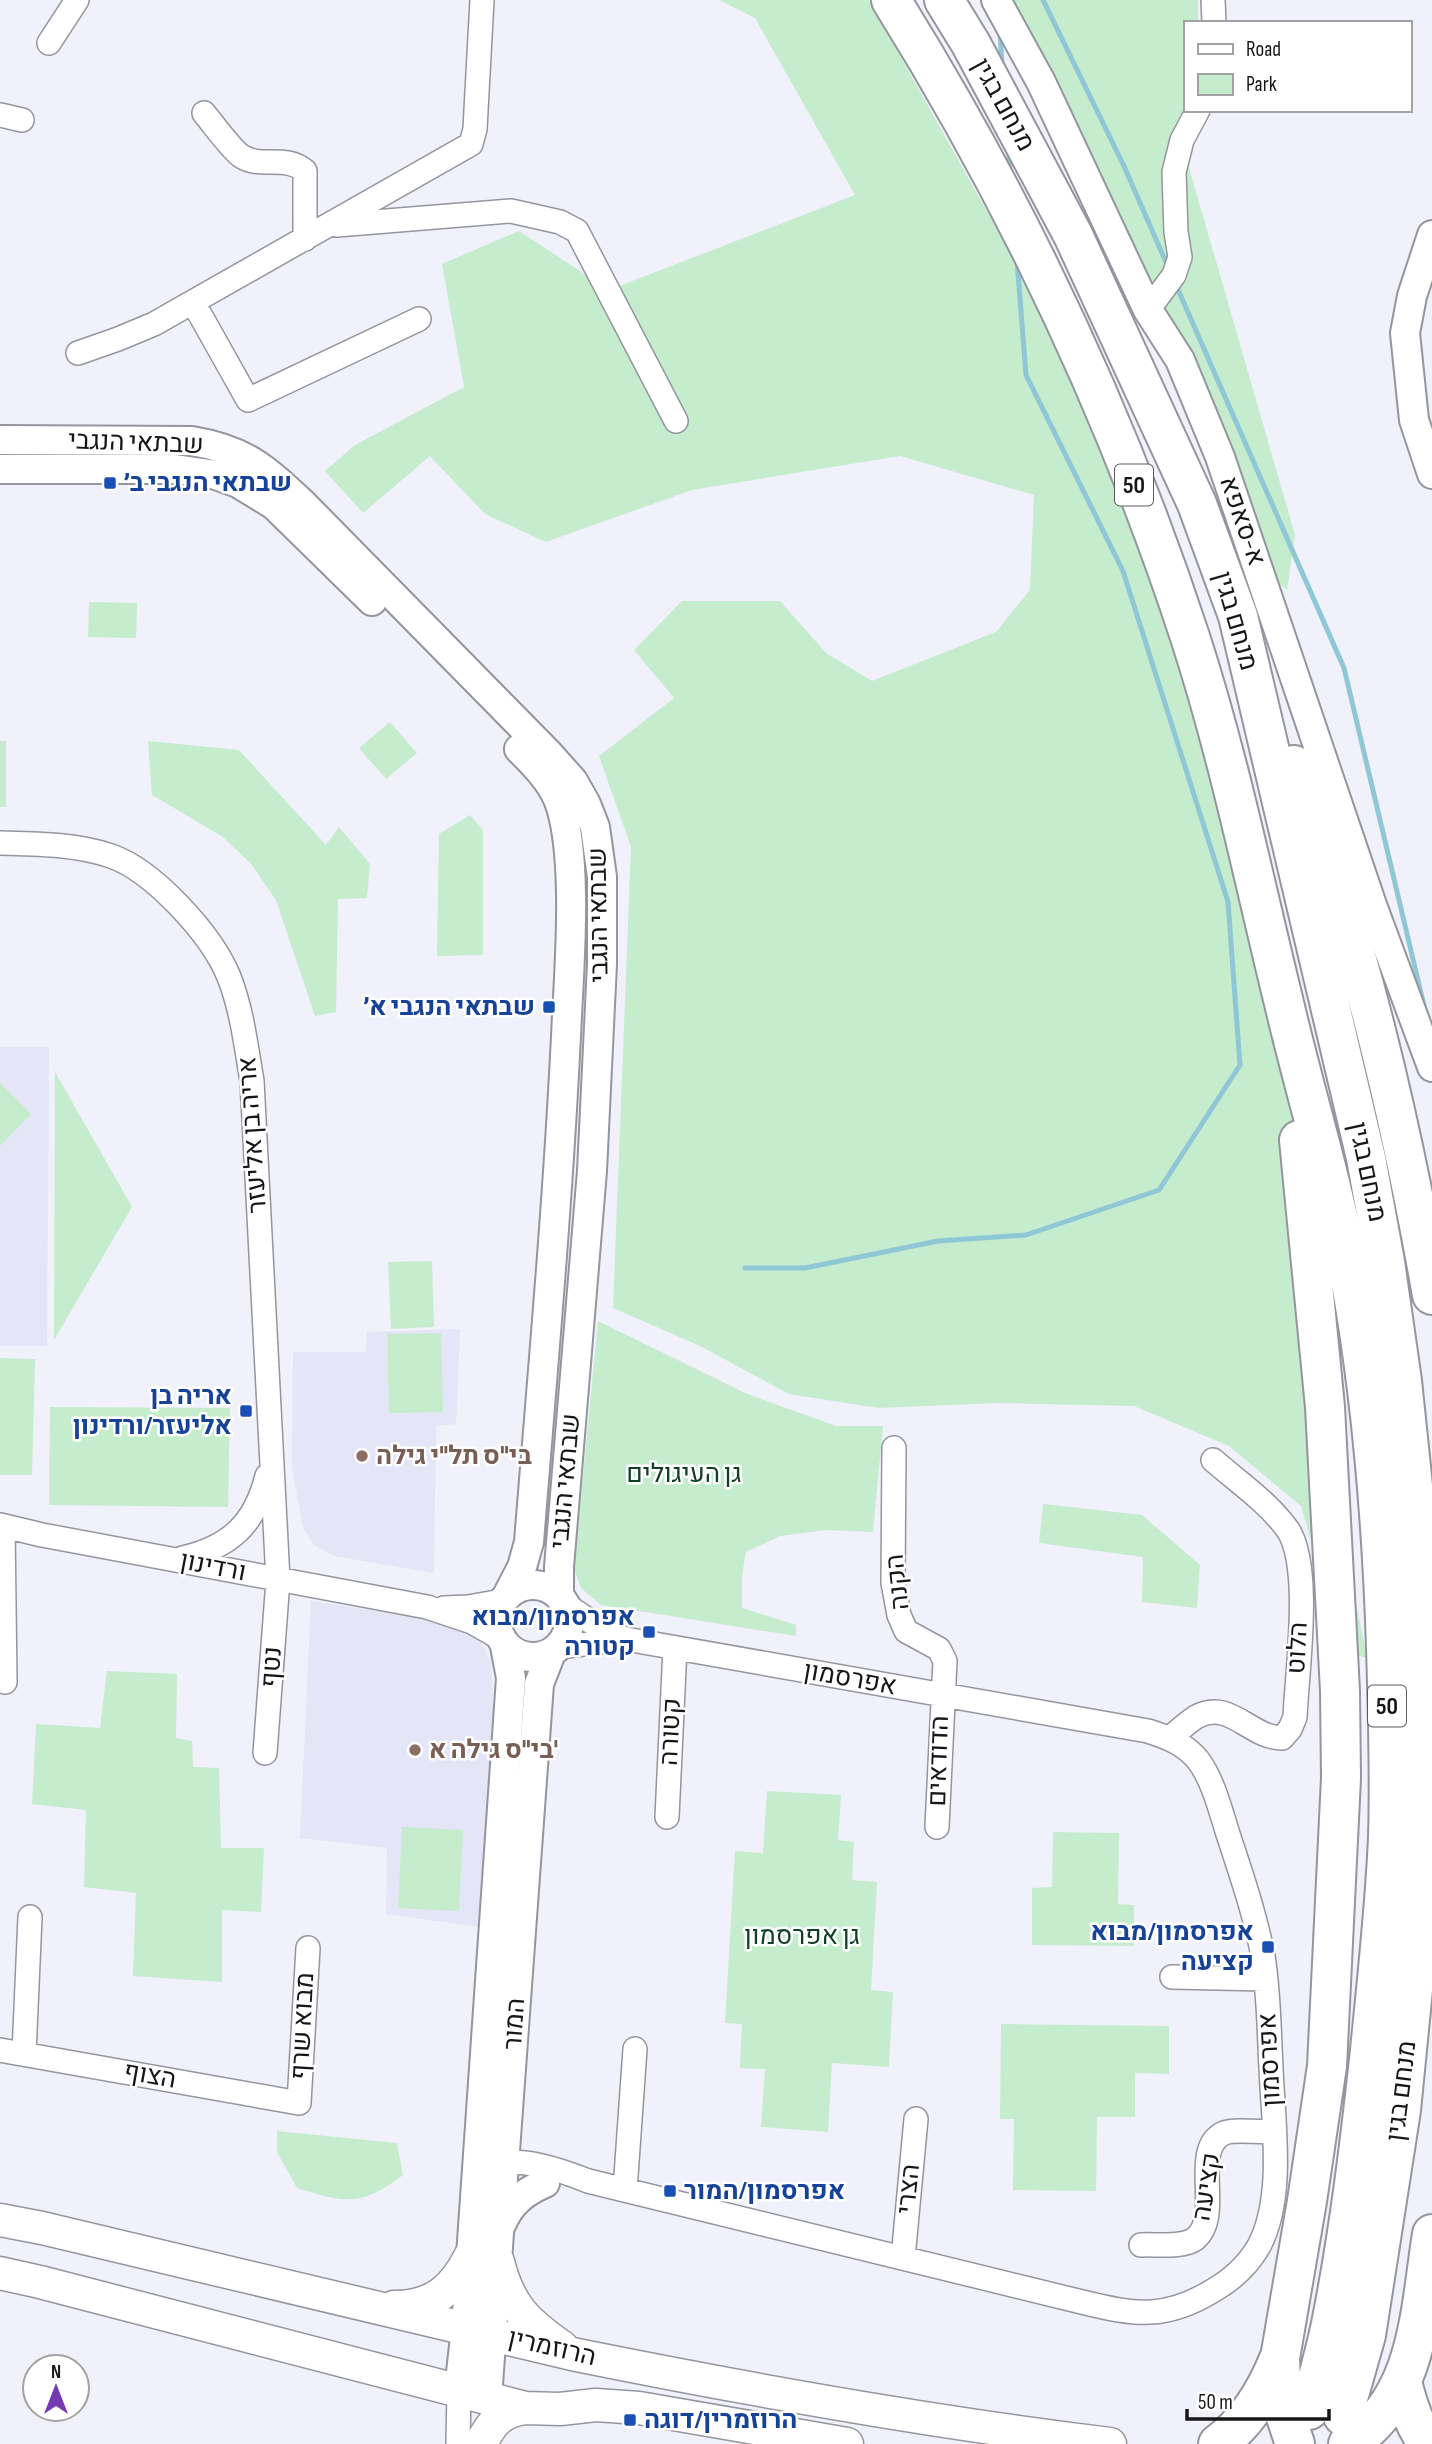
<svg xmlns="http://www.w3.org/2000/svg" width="1432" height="2444" font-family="'Sofia Sans Condensed',Heebo,sans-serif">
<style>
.built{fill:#e4e5f6}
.green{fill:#c5eccd}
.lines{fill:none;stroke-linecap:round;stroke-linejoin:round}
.stream{stroke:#8fc7d7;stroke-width:5}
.minor-casing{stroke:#94959e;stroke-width:26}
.tertiary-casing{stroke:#94959e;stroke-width:32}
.secondary-casing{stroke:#94959e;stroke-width:35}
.motorway-casing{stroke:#94959e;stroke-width:42}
.minor{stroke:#fff;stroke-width:23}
.tertiary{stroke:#fff;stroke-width:28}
.secondary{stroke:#fff;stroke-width:32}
.motorway{stroke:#fff;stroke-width:38}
.transit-dot{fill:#1a4fb4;stroke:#fff;stroke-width:2.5}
.education-dot{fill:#8d6e63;stroke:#fff;stroke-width:2.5}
.labels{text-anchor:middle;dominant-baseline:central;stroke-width:5;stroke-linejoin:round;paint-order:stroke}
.shield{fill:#fff;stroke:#5c5c5e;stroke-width:2}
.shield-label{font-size:24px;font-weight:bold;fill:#161619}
.street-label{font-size:26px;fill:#161619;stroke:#fff}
.transit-label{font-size:26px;font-weight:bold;fill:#164399;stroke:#fff;text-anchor:end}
.education-label{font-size:26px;font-weight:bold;fill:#785e54;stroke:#fff;text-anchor:start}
.park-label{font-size:26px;fill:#113f21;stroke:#fff}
</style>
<rect width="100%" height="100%" fill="#f0f1fb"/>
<!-- built -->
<path class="built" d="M0,1047H49L47,1346H0Z
M460,1329L456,1424L436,1426L434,1573L334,1556L314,1545L303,1528L292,1467L293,1352H366L367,1332Z
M311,1601L464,1625L481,1642L491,1662L494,1724L478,1927L386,1914L387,1848L300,1838Z"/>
<!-- green -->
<path class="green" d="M719,0H869L1033,294L1138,516L1352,1267L1333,1434L1356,1603L1367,1658L1324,1646V1586L1301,1506L1229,1446L1134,1406L996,1403L878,1408L789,1394L700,1346L613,1308L631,847L599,756L674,698L634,650L682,601H780L826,653L872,681L996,632L1030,590L1034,495L900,456L692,490L546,542L485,514L430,456L363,513L325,471L355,445L464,387L442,264L519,231L609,290L855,195L755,18Z
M1009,0H1198V23H1185L1186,157L1295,535L1287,590L1271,577Z
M89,602L137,603L136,638L88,637Z
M390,722L417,753L386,779L359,748Z
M0,741H6V807H0Z
M148,741L239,750L326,845L339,827L370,864L367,898L338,899L336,1012L315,1016L276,900L252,865L223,837L152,795Z
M470,815L483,830V955L437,956L439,834Z
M55,1072L132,1207L54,1340Z
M0,1083L31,1114L0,1146Z
M432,1261L434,1327L391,1329L388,1262Z
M598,1321L745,1393L836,1426H883L873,1532L826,1530L780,1536L746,1552L742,1575V1608L796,1625V1636L601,1605L581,1588L574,1568Z
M441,1333L443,1412L389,1413L387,1334Z
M0,1358L35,1359L32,1475H0Z
M50,1407L230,1408L228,1507L49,1505Z
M1043,1504L1142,1515L1200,1565L1197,1608L1142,1602L1143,1557L1039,1543Z
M107,1671L177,1674L176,1738L192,1741L193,1767L219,1768L221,1848H264L261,1912L222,1910V1982L133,1976L136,1893L84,1887L86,1810L32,1804L36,1724L100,1728Z
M767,1791L841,1795L838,1840L854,1842L852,1880L877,1882L871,1990L893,1992L889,2067L832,2063L828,2132L761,2127L765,2069L740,2068L742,2024L725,2023L735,1851L763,1853Z
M402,1827L463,1830L459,1911L398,1908Z
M1053,1832L1119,1833L1118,1904L1134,1905V1946L1032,1945V1888L1052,1887Z
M1001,2024L1169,2026V2074L1135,2073V2117H1097L1096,2191L1013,2190L1014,2119H1000Z
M277,2131L397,2143L403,2175C361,2207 345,2203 297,2188L277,2152Z"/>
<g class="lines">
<!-- stream -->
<path class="stream" d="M1043,0L1123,164L1169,269
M1000,30L1002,66
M1009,152L1010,174
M1176,285L1344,668L1426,1014
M745,1268H805L938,1241L1026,1235L1159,1190L1240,1065L1228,902L1123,571L1026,375L1017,260"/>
<defs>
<path id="minor" d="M1213,0L1214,23
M49,43L77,0
M204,113C213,124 231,149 241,156C261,169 285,154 305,171V239
M0,115L22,120
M337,225L511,211L560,222L577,231L676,421
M193,302L248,400L419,319
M1148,310L1174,275L1180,257L1176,232L1174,172L1182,140L1198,110
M78,353L118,339L154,324L471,144L475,129L482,0
M0,843C37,844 76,844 111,856C154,871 212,935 229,977C242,1010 246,1046 252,1081L278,1580L265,1753
M894,1448L893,1583L899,1615L906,1631L939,1649L945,1661L937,1827
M0,1525L42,1535L427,1607L472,1622L500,1638
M3,1526L5,1682
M183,1558C230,1547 255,1524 267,1476
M444,1608L468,1607L502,1601
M559,1647L623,1639
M1170,1738C1178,1731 1187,1723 1196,1717C1229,1698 1250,1738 1282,1738L1290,1729L1295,1717C1297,1671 1312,1567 1288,1530C1269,1503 1238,1482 1213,1460
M667,1817L675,1648
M1172,1977L1265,1979
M0,2050L299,2103L308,1948
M24,2054L30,1917
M490,2164C522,2157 558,2169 588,2181L1082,2302C1135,2315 1166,2320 1214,2290C1233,2279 1248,2265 1259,2246C1285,2197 1273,2122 1271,2068C1269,2031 1269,1993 1263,1956C1255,1914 1241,1874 1228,1834C1220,1809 1213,1780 1198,1760C1185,1744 1167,1737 1148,1731L626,1639L603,1630L566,1605
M625,2190L635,2049
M1141,2245C1156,2244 1182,2248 1195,2239C1224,2216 1189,2149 1224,2133C1234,2129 1261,2132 1273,2132
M903,2258L916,2119
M458,2444L459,2390"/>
<path id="tertiary" d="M996,0L1041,82L1148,310L1180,360L1220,457L1372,905L1432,1067
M1432,235L1412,296L1405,333L1414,420L1432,474
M0,440L192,441C246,450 264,468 303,504L548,753L573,781L586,804L595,827L602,877V964L592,1171L559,1567V1595
M0,469H175L216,475L238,483L274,505L372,601
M497 1621a36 36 0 1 1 72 0a36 36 0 1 1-72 0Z
M508,1594L522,1567L529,1542C543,1367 559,1191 567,1015C570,960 578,848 558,799C550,780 534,764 519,749
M501,2225C510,2203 524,2192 545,2183
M459,2390L466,2328L511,1678L505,1646
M487,2398L539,1684L551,1653"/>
<path id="secondary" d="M0,2220L42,2228L572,2354C750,2390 930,2422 1110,2444
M498,2262C509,2306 526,2322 562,2347
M0,2273L40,2282L525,2408L560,2409L596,2405L639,2408L847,2444
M394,2307C434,2307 454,2289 471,2255
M481,2444C491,2423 501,2411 525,2408"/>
<path id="motorway" d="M891,0C1015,199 1117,414 1190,637C1229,757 1254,881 1284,1003C1305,1093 1333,1181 1349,1272C1372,1396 1382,1522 1386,1648C1388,1711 1390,1774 1388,1837C1385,1908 1377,1979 1370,2050C1360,2142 1349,2234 1331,2324C1325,2353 1317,2381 1309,2410
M944,0L971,44L1073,235L1197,504L1238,616L1366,1158L1385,1262L1402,1381L1413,1486L1421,1601L1425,1727L1424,1837L1416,1959L1401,2110L1366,2335L1343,2416
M1294,765C1358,937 1400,1115 1432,1295
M1402,2382C1408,2405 1414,2425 1428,2444
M1218,2444C1247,2423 1266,2391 1279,2359
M1295,2444L1282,2405L1280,2358L1307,2201L1327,2066L1341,1778L1340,1691L1325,1407L1299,1140
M1348,2444C1420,2400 1420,2308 1432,2234"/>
</defs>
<!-- minor casing -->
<use href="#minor" class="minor-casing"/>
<!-- tertiary casing -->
<use href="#tertiary" class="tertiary-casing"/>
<!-- secondary casing -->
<use href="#secondary" class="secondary-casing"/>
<!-- motorway casing -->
<use href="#motorway" class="motorway-casing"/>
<!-- minor -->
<use href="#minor" class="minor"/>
<!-- tertiary -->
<use href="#tertiary" class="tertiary"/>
<!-- secondary -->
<use href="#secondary" class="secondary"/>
<!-- motorway -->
<use href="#motorway" class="motorway"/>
</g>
<!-- markers -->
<g class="transit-dot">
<rect x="103" y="476" width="14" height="14" rx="3.5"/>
<rect x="542" y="1000" width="14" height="14" rx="3.5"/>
<rect x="239" y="1404" width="14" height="14" rx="3.5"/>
<rect x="642" y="1625" width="14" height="14" rx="3.5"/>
<rect x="1261" y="1940" width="14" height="14" rx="3.5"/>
<rect x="663" y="2184" width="14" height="14" rx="3.5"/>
<rect x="623" y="2413" width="14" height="14" rx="3.5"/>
</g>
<g class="education-dot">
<circle cx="362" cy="1456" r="7"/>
<circle cx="415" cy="1750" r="7"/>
</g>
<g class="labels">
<!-- shield labels -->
<g class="shield">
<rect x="1115" y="464.5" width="38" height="41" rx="5"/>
<rect x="1368" y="1685.5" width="38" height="41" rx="5"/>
</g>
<g class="shield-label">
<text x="1134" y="485">50</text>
<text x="1387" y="1706">50</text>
</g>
<!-- street labels -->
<g class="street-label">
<text transform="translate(1003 105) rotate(61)">מנחם בגין</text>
<text transform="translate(136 443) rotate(2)">שבתאי הנגבי</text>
<text transform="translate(1242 521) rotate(71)">א-סאפא</text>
<text transform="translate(1235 621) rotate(74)">מנחם בגין</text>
<text transform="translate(599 915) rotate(-91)">שבתאי הנגבי</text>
<text transform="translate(253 1135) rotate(-94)">אריה בן אליעזר</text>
<text transform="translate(1367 1172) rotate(78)">מנחם בגין</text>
<text transform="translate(566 1481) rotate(-85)">שבתאי הנגבי</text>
<text transform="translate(213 1567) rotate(11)">ורדינון</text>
<text transform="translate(898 1582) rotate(-96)">הקנה</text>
<text transform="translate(1298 1648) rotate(-87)">הלוט</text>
<text transform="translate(272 1667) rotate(-86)">נטף</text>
<text transform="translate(850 1679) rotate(10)">אפרסמון</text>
<text transform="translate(671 1732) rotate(-87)">קטורה</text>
<text transform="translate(939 1761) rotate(-88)">הדודאים</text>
<text transform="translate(515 2024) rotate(-86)">המור</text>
<text transform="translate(303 2026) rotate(-87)">מבוא שרף</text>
<text transform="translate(1270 2060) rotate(-93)">אפרסמון</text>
<text transform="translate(150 2076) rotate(10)">הצוף</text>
<text transform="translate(1402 2091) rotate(-83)">מנחם בגין</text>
<text transform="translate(1207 2187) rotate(-81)">קציעה</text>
<text transform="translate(909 2189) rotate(-84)">הצרי</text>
<text transform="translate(552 2348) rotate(13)">הרוזמרין</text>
</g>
<!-- transit labels -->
<g class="transit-label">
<text x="124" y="483" text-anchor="start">שבתאי הנגבי ב׳</text>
<text x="535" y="1007">שבתאי הנגבי א׳</text>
<text x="232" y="1396">אריה בן<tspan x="232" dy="30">אליעזר/ורדינון</tspan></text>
<text x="635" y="1617">אפרסמון/מבוא<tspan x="635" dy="30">קטורה</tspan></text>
<text x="1254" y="1932">אפרסמון/מבוא<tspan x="1254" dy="30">קציעה</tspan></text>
<text x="684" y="2191" text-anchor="start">אפרסמון/המור</text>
<text x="644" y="2420" text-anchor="start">הרוזמרין/דוגה</text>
</g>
<!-- education labels -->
<g class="education-label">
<text x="376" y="1456">בי"ס תל"י גילה</text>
<text x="429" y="1750">בי"ס גילה א'</text>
</g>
<!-- park labels -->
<g class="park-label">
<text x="684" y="1474">גן העיגולים</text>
<text x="802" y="1936">גן אפרסמון</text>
</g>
</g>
<!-- legend -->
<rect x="1184" y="21" width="228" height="91" fill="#ffffff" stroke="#a2a2a3" stroke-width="2"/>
<rect x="1198" y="44" width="35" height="10" fill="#ffffff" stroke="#a2a2a3" stroke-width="2"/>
<text x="1246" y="56" font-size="21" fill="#161619">Road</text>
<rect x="1198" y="74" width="35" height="21" fill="#c5eccd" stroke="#a2a2a3" stroke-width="2"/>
<text x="1246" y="91" font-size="21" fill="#161619">Park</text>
<!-- north arrow -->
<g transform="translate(56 2388)"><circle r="33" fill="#ffffff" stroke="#a2a2a3" stroke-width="2"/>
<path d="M0-5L12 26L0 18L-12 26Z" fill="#743ab0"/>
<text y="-10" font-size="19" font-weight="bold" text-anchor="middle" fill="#161619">N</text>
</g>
<!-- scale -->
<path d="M1187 2409v10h142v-10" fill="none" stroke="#161619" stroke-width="3.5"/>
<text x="1198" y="2409" font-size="21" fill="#161619" stroke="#ffffff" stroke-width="5" paint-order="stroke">50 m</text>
</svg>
